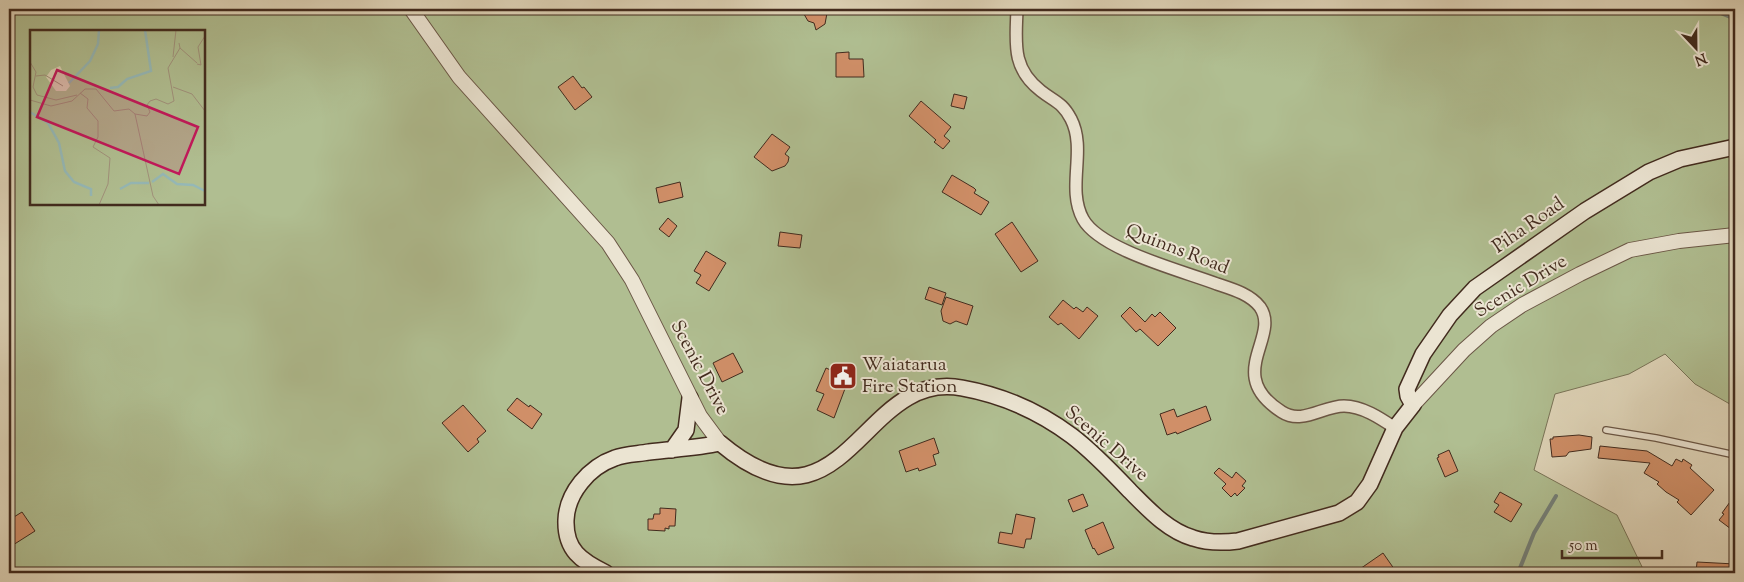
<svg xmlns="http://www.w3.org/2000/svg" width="1744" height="582" font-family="'Sorts Mill Goudy',serif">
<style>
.green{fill:#b0be91;stroke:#797458;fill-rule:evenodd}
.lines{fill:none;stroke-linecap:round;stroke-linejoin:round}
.stream{stroke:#748079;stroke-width:4}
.building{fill:#d08f68;stroke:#422b1e}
.service-casing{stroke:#6a5645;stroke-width:8}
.minor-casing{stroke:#6a5645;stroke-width:14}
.tertiary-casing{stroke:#6a5645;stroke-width:16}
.secondary-casing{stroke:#422b1e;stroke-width:18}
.service{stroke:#ebe4d2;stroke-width:5.5}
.minor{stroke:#ebe4d2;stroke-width:11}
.tertiary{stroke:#ebe4d2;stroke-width:14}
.secondary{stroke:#ebe4d2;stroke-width:15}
.labels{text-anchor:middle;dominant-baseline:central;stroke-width:4;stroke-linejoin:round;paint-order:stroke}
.street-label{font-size:19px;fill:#422b1e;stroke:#ebe4d2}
.poi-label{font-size:19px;fill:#422b1e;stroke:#ebe4d2;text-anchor:start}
.inset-river{fill:none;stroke:#95b8b6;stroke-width:2.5}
.inset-road{fill:none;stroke:#a1927c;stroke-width:1}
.view{fill:#c2185b;fill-opacity:0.15;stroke:#c2185b;stroke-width:2.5}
.inset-edge{fill:none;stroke:#422b1e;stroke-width:2.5}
</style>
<rect width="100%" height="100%" fill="#e0d6ba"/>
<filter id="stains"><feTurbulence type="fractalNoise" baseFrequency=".004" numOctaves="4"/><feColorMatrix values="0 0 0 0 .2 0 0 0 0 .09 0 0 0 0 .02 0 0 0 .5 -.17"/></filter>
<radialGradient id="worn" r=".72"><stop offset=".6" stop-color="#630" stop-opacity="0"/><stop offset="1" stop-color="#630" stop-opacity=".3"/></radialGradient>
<!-- green -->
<path class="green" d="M9,9H1735V407L1695,384L1665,354L1629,374L1555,394L1534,470L1617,515L1645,573H9ZM31,31H204V204H31Z"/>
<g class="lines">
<!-- stream -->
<path class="stream" d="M1711,9L1735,19
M1518,573L1534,533L1556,496"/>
</g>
<!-- building -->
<path class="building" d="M801,9H824L827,13L825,24L816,30L814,23L808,21Z
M849,52V59H863L864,77H836V53Z
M573,76L582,88L584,87L592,97L575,110L558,87Z
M954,94L967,97L964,109L951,106Z
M921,101L951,127L944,136L950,141L943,149L934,142L936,140L909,116Z
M772,134L790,147L785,154L789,157L788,162L785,166L772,171L754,157Z
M952,175L974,188L976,190L974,193L989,202L981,215L942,192Z
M680,182L683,197L659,203L656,188Z
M668,218L677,226L669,237L659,229Z
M1012,222L1038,261L1021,272L995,234Z
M780,232L802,235L800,248L778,246Z
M706,251L726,263L709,291L696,283L701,275L694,271Z
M929,287L946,293L942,305L925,299Z
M946,297L973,306L967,325L956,321L950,324L943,321L941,311Z
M1063,300L1074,309L1076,307L1083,312L1087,307L1098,316L1079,339L1061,323L1058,325L1049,317Z
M1130,307L1145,322L1152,314L1155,317L1160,312L1176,328L1158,346L1140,329L1136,332L1121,316Z
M733,353L743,372L722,382L713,363Z
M826,368L849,378L834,418L817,410L824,394L816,391Z
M517,398L529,407L530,405L542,414L532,429L507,410Z
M463,405L486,431L477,439L479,442L468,452L442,423Z
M1206,406L1211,420L1177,434L1176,432L1167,435L1160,414L1174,409L1177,417Z
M1579,435L1592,437L1591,449L1569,452L1566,456L1552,457L1550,439H1553V437Z
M934,438L939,453L933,455L936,465L919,471L918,468L906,472L899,451Z
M1600,446L1647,451L1672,466L1676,459L1682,462L1683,459L1692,465L1690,468L1714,490L1691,515L1677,502L1679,500L1666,492L1657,484L1659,482L1644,473L1650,463L1598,458Z
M1449,450L1458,471L1445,477L1437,458L1439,457L1438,455Z
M1219,468L1232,478L1236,472L1246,481L1242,486L1245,488L1237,496L1235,493L1231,497L1222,488L1226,484L1214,473Z
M1500,492L1522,504L1511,522L1494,512L1499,505L1494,502Z
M1083,494L1088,506L1073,512L1068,500Z
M1735,495V532L1719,520L1724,514L1722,513Z
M660,508L676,509L675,526H669V529L665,528V531L648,530V519H653L654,514H660Z
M22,512L35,531L13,545L9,538V520Z
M1016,514L1035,518L1031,539H1026L1024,548L998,543L1000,532L1012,534Z
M1103,522L1114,548L1098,555L1094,548L1093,549L1085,530Z
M1383,553L1397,573H1354L1370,562Z
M1697,562L1735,564V573H1696Z"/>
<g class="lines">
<defs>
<path id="service" d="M1606,430L1656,438L1735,455"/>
<path id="minor" d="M1017,9C1016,42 1011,68 1041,91C1055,102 1062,102 1071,119C1087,150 1066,188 1083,219C1100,250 1183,271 1217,284C1232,289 1250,294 1260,307C1281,337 1223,375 1282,412C1302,425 1323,406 1344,406C1362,406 1380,418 1395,428"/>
<path id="tertiary" d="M411,9L459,77L608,243L632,280L700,416L720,443
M1413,405L1464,350L1491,326L1522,305L1580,274L1630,250L1679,241L1735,235"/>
<path id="secondary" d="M672,450L686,430L690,398
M606,573C581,561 565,550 566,520C567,493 589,467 615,458C625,454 638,454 649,452C673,449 697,448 720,443C846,549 861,368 962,388C1001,395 1040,412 1072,436C1093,452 1112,472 1130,491C1148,509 1168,531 1193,538C1208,543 1222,543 1238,541L1339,513L1357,502L1370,484L1395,428L1413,405L1408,396L1407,389L1423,354L1450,315L1475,288L1585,211L1649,172L1680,159L1735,147"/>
</defs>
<!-- service casing -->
<use href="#service" class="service-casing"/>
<!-- minor casing -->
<use href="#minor" class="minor-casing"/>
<!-- tertiary casing -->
<use href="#tertiary" class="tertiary-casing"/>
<!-- secondary casing -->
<use href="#secondary" class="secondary-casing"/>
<!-- service -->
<use href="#service" class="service"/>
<!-- minor -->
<use href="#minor" class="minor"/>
<!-- tertiary -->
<use href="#tertiary" class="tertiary"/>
<!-- secondary -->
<use href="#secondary" class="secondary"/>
</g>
<!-- icons -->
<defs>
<symbol id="civic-square" viewBox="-11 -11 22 22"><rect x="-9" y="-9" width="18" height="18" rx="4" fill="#8f2418" stroke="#ebe4d2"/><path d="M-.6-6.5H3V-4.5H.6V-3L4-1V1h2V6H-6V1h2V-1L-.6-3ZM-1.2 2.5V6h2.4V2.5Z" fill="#fff"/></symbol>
</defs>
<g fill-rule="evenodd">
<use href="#civic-square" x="827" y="360" width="32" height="32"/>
</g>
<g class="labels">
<!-- street labels -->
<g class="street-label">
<text transform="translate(1529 226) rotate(-35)">Piha Road</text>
<text transform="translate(1177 250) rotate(21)">Quinns Road</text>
<text transform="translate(1521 287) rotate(-31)">Scenic Drive</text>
<text transform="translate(699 368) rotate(62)">Scenic Drive</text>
<text transform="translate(1106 444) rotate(41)">Scenic Drive</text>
</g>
<!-- poi labels -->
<g class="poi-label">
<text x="862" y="365">Waiatarua<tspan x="862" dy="22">Fire Station</tspan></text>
</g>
</g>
<!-- overview -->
<g transform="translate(30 30)">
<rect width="175" height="175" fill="#e0d6ba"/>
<path d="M0,0H175V175H0ZM30,36L40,56L36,61H26L16,47L21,40Z" fill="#b0be91" fill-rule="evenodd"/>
<path class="inset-river" d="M39,53L60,31L68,14L69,0M80,58L88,57L97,49L121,41L115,0M0,82L18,93L29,113L35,141L44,152L61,159V166M122,152L133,144L147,154L163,155L175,161M90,159L101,153H119"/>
<path class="inset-road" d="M150,18L167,33M143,27L146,0M0,32L6,42L3,57L7,65L26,70L47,65M167,34L171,35L168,17L175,6M6,46L15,45L33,56M143,57L162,64L175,81M50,63L58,69L57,78L68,91V107L63,117L80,128L78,154L69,175M0,70L21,76L42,71L55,59H66L84,81L99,79L105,84L117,86L120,82L117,75L120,71L126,69L138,74L144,71L138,38L150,18L149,13M105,84L123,166L129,175"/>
<path class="view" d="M27,40L168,97L149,144L7,87Z"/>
<rect width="175" height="175" class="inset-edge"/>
</g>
<!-- margin -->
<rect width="1744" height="582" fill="none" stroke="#e0d6ba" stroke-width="30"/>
<rect x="10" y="10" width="1724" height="562" fill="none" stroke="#422b1e" stroke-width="2.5"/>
<rect x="15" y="15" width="1714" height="552" fill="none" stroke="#422b1e"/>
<!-- north arrow -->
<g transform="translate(1696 48) rotate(158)" stroke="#ebe4d2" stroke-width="4" paint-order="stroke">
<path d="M0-4L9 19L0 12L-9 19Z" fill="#422b1e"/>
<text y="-8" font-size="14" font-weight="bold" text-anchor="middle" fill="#422b1e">N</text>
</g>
<!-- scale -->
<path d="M1562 550v8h100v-8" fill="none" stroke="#422b1e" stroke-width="2.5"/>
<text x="1569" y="550" font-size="15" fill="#422b1e" stroke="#ebe4d2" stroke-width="4" paint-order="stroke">50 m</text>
<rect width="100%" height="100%" filter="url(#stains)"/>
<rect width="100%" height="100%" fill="url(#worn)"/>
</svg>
